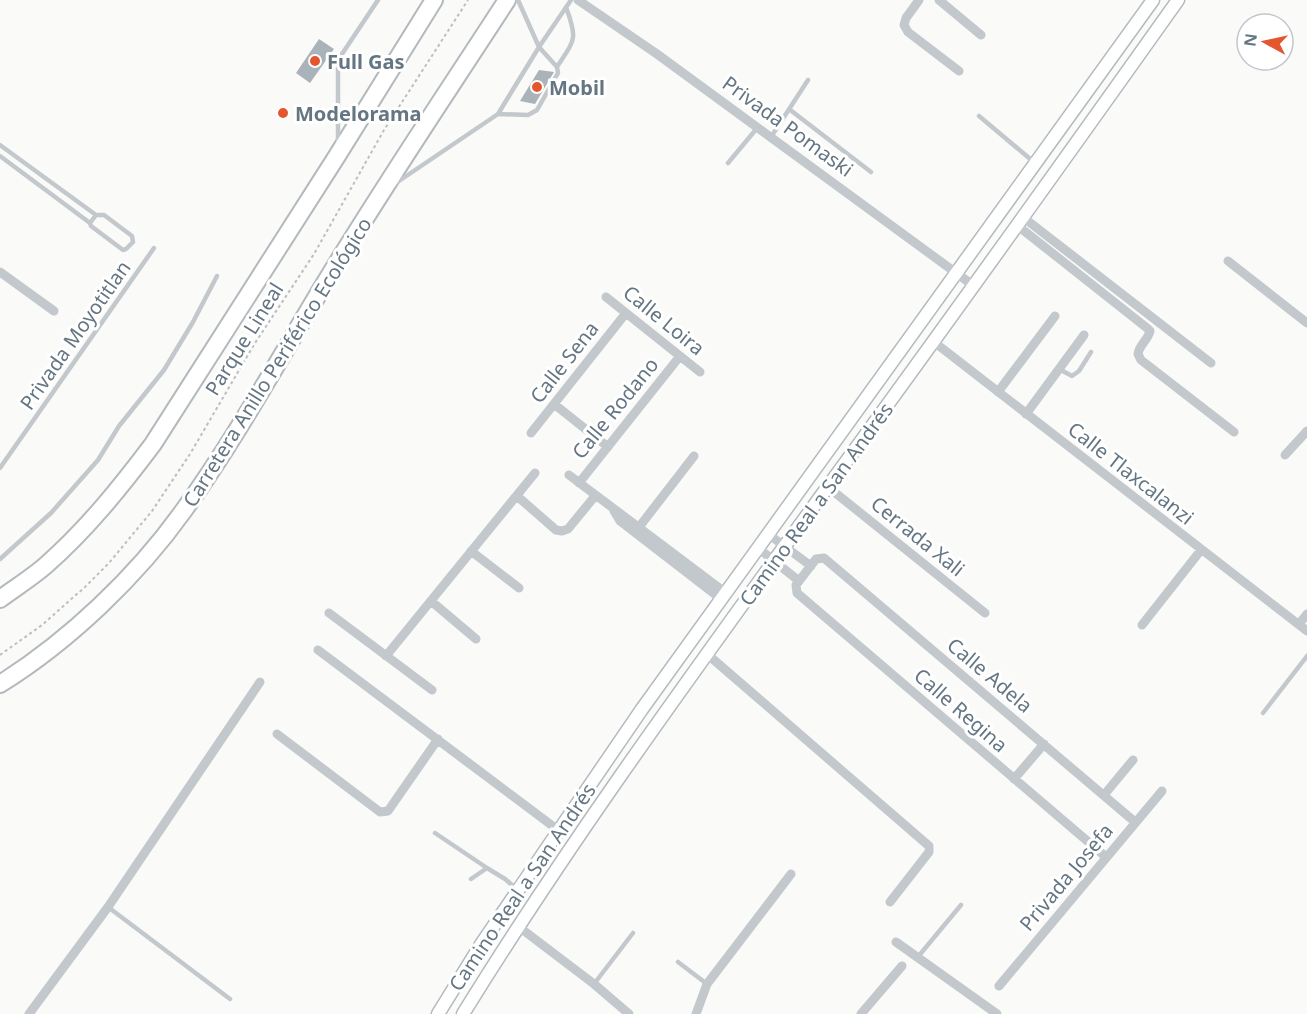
<svg xmlns="http://www.w3.org/2000/svg" width="1307" height="1014" font-family="'Noto Sans',sans-serif">
<style>
.building{fill:#aab3b9}
.lines{fill:none;stroke-linecap:round;stroke-linejoin:round}
.secondary-casing{stroke:#b3babf;stroke-width:15}
.highway-casing{stroke:#b4b9bd;stroke-width:20}
.path{stroke:#bbbfc2;stroke-width:2;stroke-dasharray:3 3;stroke-linecap:butt}
.lane{stroke:#c3c8cc;stroke-width:4.5}
.street{stroke:#c3c8cc;stroke-width:9}
.secondary{stroke:#fff;stroke-width:12}
.highway{stroke:#fff;stroke-width:16}
.poi-dot{fill:#e4572e;stroke:#fff;stroke-width:2}
.labels{text-anchor:middle;dominant-baseline:central;stroke-width:6;stroke-linejoin:round;paint-order:stroke}
.poi-label{font-size:20px;font-weight:bold;fill:#657683;stroke:#fff;text-anchor:start}
.street-label{font-size:20px;fill:#657683;stroke:#fff}
</style>
<rect width="100%" height="100%" fill="#fafaf8"/>
<!-- building -->
<path class="building" d="M319,39L334,49L310,83L296,73Z
M539,70L554,72L535,104L520,101Z"/>
<g class="lines">
<defs>
<path id="secondary" d="M438,1014L482,943L642,709L1153,0
M463,1014C573,836 698,666 821,496C941,332 1060,166 1178,0"/>
<path id="highway" d="M0,599C15,588 31,578 45,566C86,530 120,488 153,444L337,156L434,0
M0,684C69,641 137,576 184,510C236,438 279,359 325,283C383,187 446,94 507,0"/>
</defs>
<!-- secondary casing -->
<use href="#secondary" class="secondary-casing"/>
<!-- highway casing -->
<use href="#highway" class="highway-casing"/>
<!-- path -->
<path class="path" d="M0,655L42,625L85,587L109,563L152,511L190,454L255,343L314,254L384,130L468,0"/>
<!-- lane -->
<path class="lane" d="M557,67C575,39 578,40 566,7
M789,109L871,172
M498,114L528,115L537,110L558,73L557,67L539,47L518,0
M979,116L1035,163
M771,137L808,80
M338,144V60L378,0
M0,145L96,215
M0,156L90,223
M728,163L758,127
M393,185L498,114L539,47L571,0
M96,215H104L132,236L133,242L126,249L123,250L91,226L90,223Z
M1059,369L1072,376L1079,371L1091,352
M0,468L154,248
M0,559L51,513L98,460L119,426L164,370L193,322L217,276
M1263,713L1307,656
M435,833L487,868
M471,879L487,868L505,879L518,890
M108,907L230,999
M917,958L961,905
M678,962L707,984
M594,984L633,933"/>
<!-- street -->
<path class="street" d="M578,0L657,54L974,286
M919,0L906,18L904,25L908,32L959,71
M939,0L981,35
M1024,218L1211,363
M1018,226L1147,328L1150,331C1148,340 1139,345 1138,354L1141,360L1234,432
M1228,261L1307,323
M0,272L54,311
M606,297L700,372
M934,342L1307,631
M998,392L1055,316
M554,404L608,447
M1026,414L1084,335
M531,433L626,313
M1285,455L1307,431
M569,475L726,593
M579,483L680,356
M828,487L985,613
M517,496L556,530L562,531L568,529L595,496
M614,511L620,521L721,599
M636,531L694,456
M768,534L811,566
M758,548L799,581
M471,551L519,588
M431,601L476,639
M329,613L432,690
M1299,624L1307,614
M1142,625L1201,550
M318,650L558,830
M707,654L929,846V852L890,902
M386,656L535,473
M277,734L380,812L388,811L438,739
M1014,779L1044,744
M1104,795L1133,760
M1106,857L797,593L796,585L816,559L824,558L1135,822
M519,927L594,984L629,1014
M896,942L997,1014
M999,986L1162,791
M29,1014L108,907L260,682
M696,1014L707,984L791,874
M861,1014L902,966"/>
<!-- secondary -->
<use href="#secondary" class="secondary"/>
<!-- highway -->
<use href="#highway" class="highway"/>
</g>
<!-- markers -->
<g class="poi-dot">
<circle cx="315" cy="61" r="6"/>
<circle cx="537" cy="87" r="6"/>
<circle cx="283" cy="113" r="6"/>
</g>
<g class="labels">
<!-- poi labels -->
<g class="poi-label">
<text x="327" y="61">Full Gas</text>
<text x="549" y="87">Mobil</text>
<text x="295" y="113">Modelorama</text>
</g>
<!-- street labels -->
<g class="street-label">
<text transform="translate(788 126) rotate(36)">Privada Pomaski</text>
<text transform="translate(664 320) rotate(39)">Calle Loira</text>
<text transform="translate(75 335) rotate(-55)">Privada Moyotitlan</text>
<text transform="translate(244 339) rotate(-58)">Parque Lineal</text>
<text transform="translate(277 362) rotate(-58)">Carretera Anillo Periférico Ecológico</text>
<text transform="translate(564 362) rotate(-52)">Calle Sena</text>
<text transform="translate(615 408) rotate(-51)">Calle Rodano</text>
<text transform="translate(1131 473) rotate(38)">Calle Tlaxcalanzi</text>
<text transform="translate(816 504) rotate(-54)">Camino Real a San Andrés</text>
<text transform="translate(918 536) rotate(39)">Cerrada Xali</text>
<text transform="translate(990 675) rotate(40)">Calle Adela</text>
<text transform="translate(961 710) rotate(41)">Calle Regina</text>
<text transform="translate(1066 877) rotate(-50)">Privada Josefa</text>
<text transform="translate(522 887) rotate(-56)">Camino Real a San Andrés</text>
</g>
</g>
<!-- north arrow -->
<g transform="translate(1265 42) rotate(278)"><circle r="28" fill="#ffffff" stroke="#c1c8cd" stroke-width="1.5"/>
<path d="M0-4.5L10 22L0 15L-10 22Z" fill="#e4572e"/>
<text y="-9" font-size="16" font-weight="bold" text-anchor="middle" fill="#657683">N</text>
</g>
</svg>
